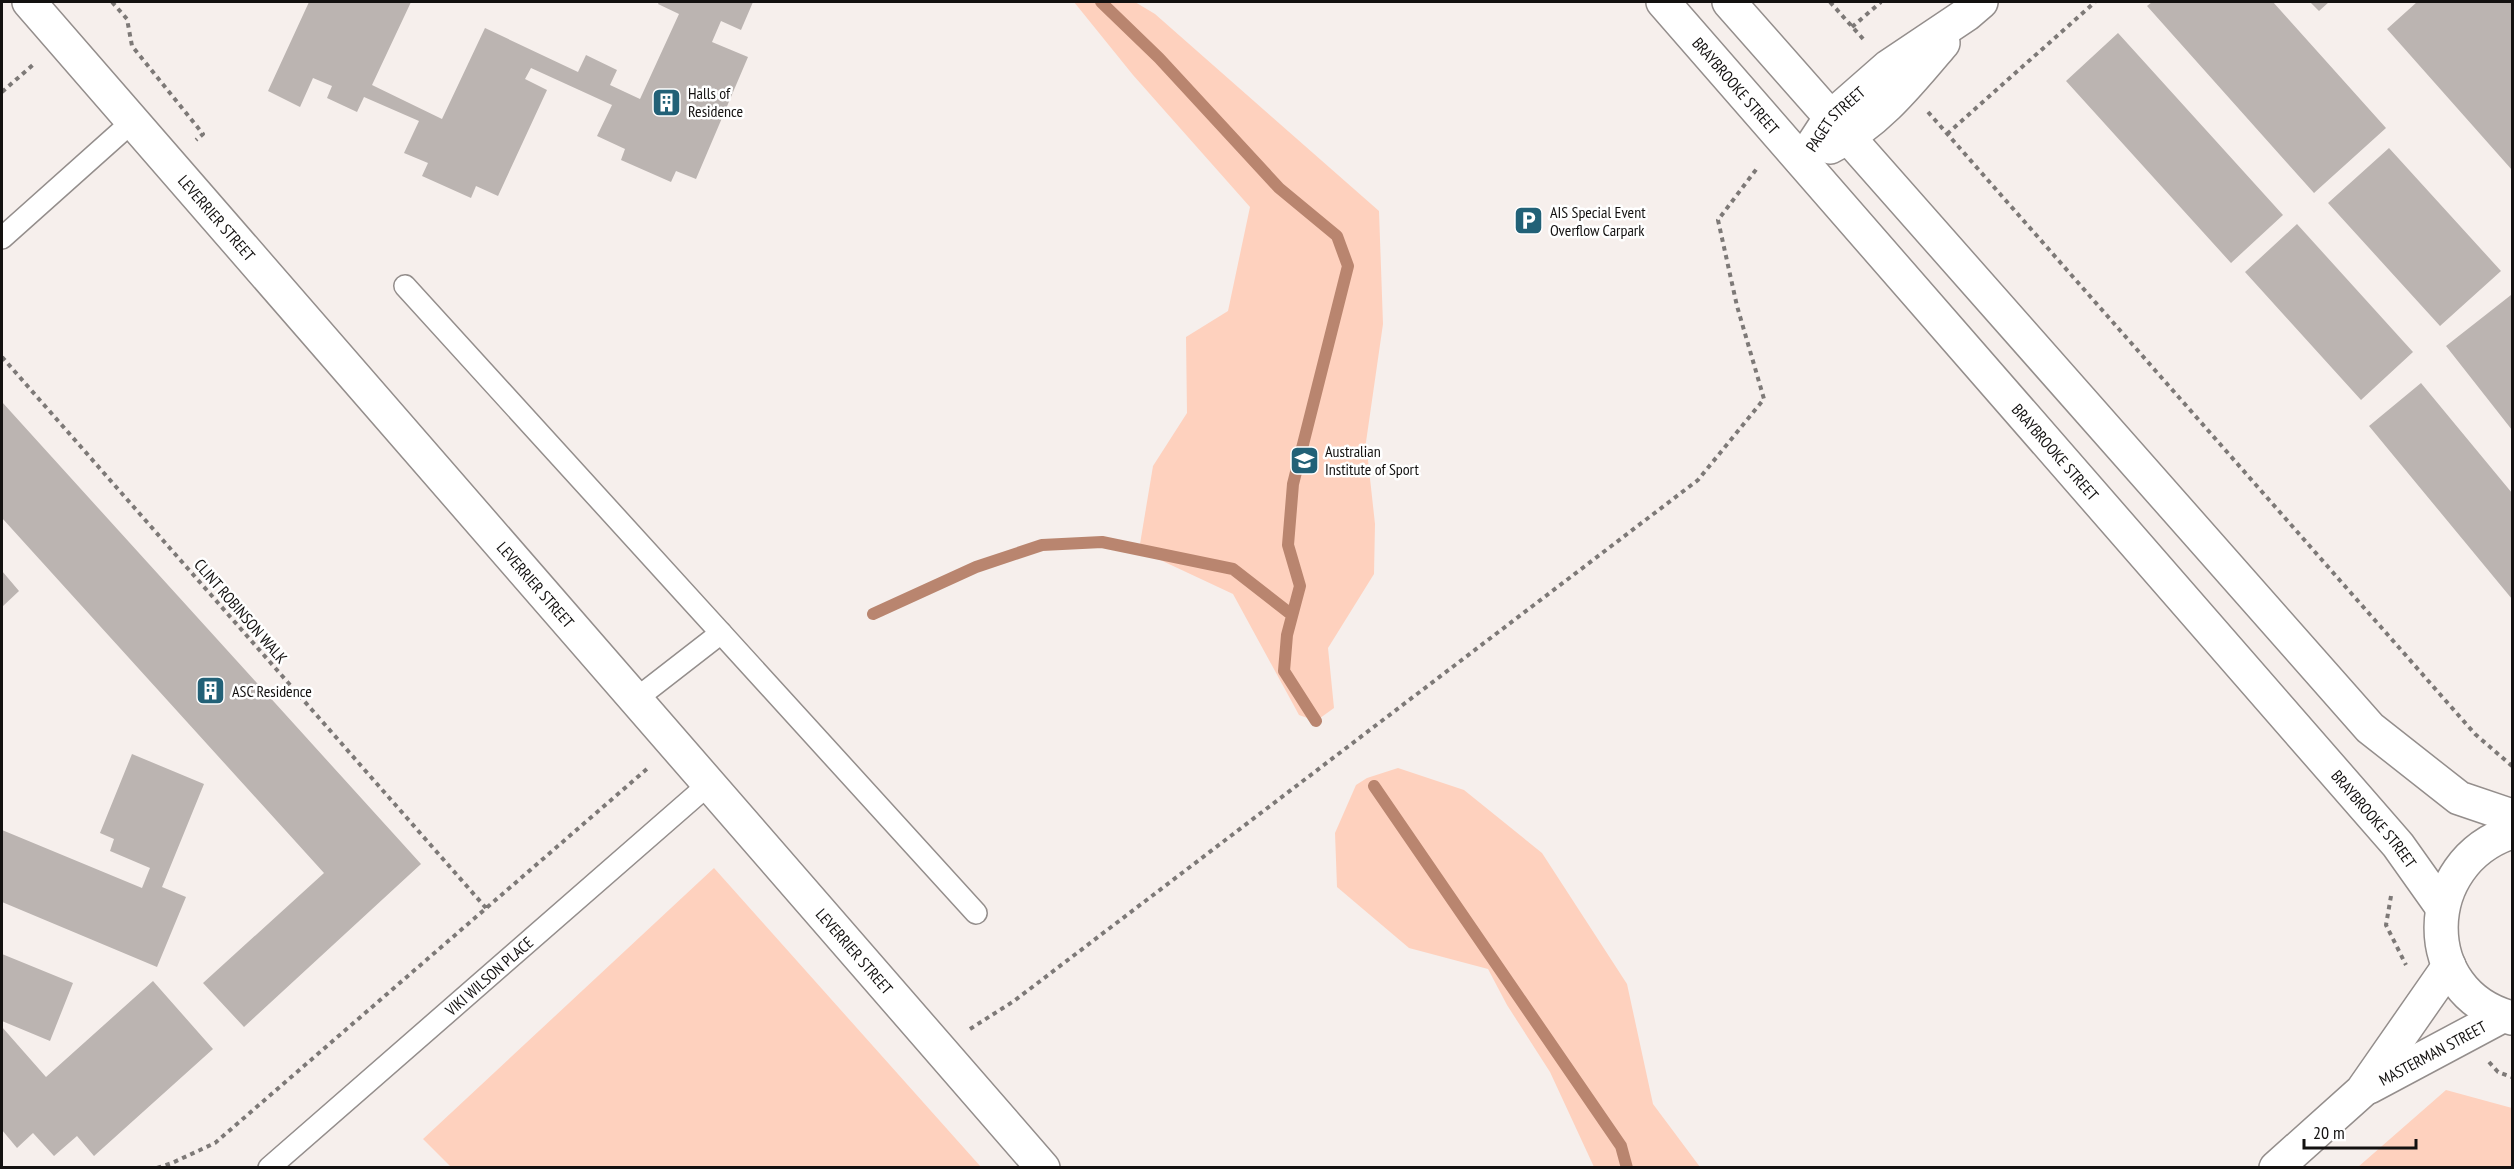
<svg xmlns="http://www.w3.org/2000/svg" width="2514" height="1169" font-family="'PT Sans Narrow',sans-serif">
<style>
.green{fill:#fed1be}
.lines{fill:none;stroke-linecap:round;stroke-linejoin:round}
.stream{stroke:#b9856f;stroke-width:12}
.building{fill:#bbb4b1}
.service-casing{stroke:#948e8c;stroke-width:24}
.minor-casing{stroke:#948e8c;stroke-width:36}
.tertiary-casing{stroke:#948e8c;stroke-width:36}
.path{stroke:#7d7977;stroke-width:4;stroke-dasharray:4.5 4.5;stroke-linecap:butt}
.service{stroke:#fff;stroke-width:21}
.minor{stroke:#fff;stroke-width:33}
.tertiary{stroke:#fff;stroke-width:33}
.labels{text-anchor:middle;dominant-baseline:central;stroke-width:5;stroke-linejoin:round;paint-order:stroke}
.street-label{font-size:16px;fill:#131110;stroke:#fff}
.poi-label{font-size:16px;fill:#131110;stroke:#fff;text-anchor:start}
</style>
<rect width="100%" height="100%" fill="#f6efec"/>
<!-- green -->
<path class="green" d="M1074,2H1135L1155,14L1379,211L1383,324L1366,442L1375,524L1374,574L1328,648L1334,708L1316,721L1299,715L1233,594L1139,550L1153,466L1187,413L1186,337L1228,311L1250,207L1133,75Z
M1398,768L1464,790L1542,853L1627,984L1653,1104L1700,1167H1594L1550,1072L1507,1005L1488,969L1409,948L1337,887L1335,833L1356,785L1367,778Z
M714,868L981,1167H451L423,1139Z
M2446,1090L2512,1108V1167H2358Z"/>
<g class="lines">
<!-- stream -->
<path class="stream" d="M1101,2L1159,58L1279,188L1337,236L1348,266L1293,484L1288,545L1300,586L1287,635L1284,671L1316,721
M873,614L976,567L1042,545L1102,542L1233,569L1292,615
M1374,786L1621,1146L1627,1168"/>
</g>
<!-- building -->
<path class="building" d="M309,2H411L372,85L442,119L485,28L578,72L586,55L617,70L610,85L640,99L679,14L658,4L659,2H753L741,30L721,21L712,42L748,57L696,179L676,171L671,182L621,160L625,149L597,136L612,105L531,68L525,79L547,90L498,196L476,186L471,198L422,176L428,163L404,153L419,121L364,97L357,112L327,98L332,86L313,78L300,107L268,91Z
M2152,2H2273L2386,128L2314,193L2147,6Z
M2310,2H2329L2319,11Z
M2417,2H2512V170L2387,29Z
M2118,33L2283,215L2231,263L2066,81Z
M2389,148L2501,271L2440,326L2328,203Z
M2297,224L2413,352L2361,400L2245,272Z
M2511,295L2512,297V430L2446,346Z
M2421,383L2512,493V599L2369,426Z
M2,402L421,864L244,1027L203,983L324,873L2,518Z
M2,571L19,591L2,607Z
M132,754L204,784L162,887L186,897L157,967L2,902V830L142,888L150,868L110,851L114,839L100,833Z
M2,954L73,983L50,1041L2,1021Z
M153,981L213,1049L94,1156L77,1136L54,1156L33,1133L17,1148L2,1130V1027L46,1077Z"/>
<g class="lines">
<defs>
<g id="service">
<path d="M2,238L133,121"/>
<path d="M405,286L976,913"/>
<path d="M636,699L721,633"/>
<path id="s1" d="M269,1168L709,784"/>
</g>
<g id="minor">
<path id="s2" d="M29,2L1043,1168"/>
<path id="s3" d="M2369,1087L2502,1016"/>
<path d="M2276,1168L2362,1091L2449,966"/>
</g>
<g id="tertiary">
<path id="s4" d="M1663,2L2398,845L2442,907"/>
<path d="M1729,2L2370,728L2459,798L2512,816"/>
<path d="M1830,147C1876,125 1910,82 1943,43"/>
<path id="s5" d="M1802,161L1831,117L1888,67L1967,14L1981,2"/>
<path d="M2512,832C2419,862 2416,993 2512,1018"/>
</g>
</defs>
<!-- service casing -->
<use href="#service" class="service-casing"/>
<!-- minor casing -->
<use href="#minor" class="minor-casing"/>
<!-- tertiary casing -->
<use href="#tertiary" class="tertiary-casing"/>
<!-- path -->
<path class="path" d="M112,2L127,19L132,46L203,134L196,140
M1830,2L1865,41
M1852,27L1881,2
M2,92L35,63
M1928,112L2475,734L2512,766
M1947,134L2095,2
M2,357L486,908
M2391,896L2386,925L2406,965
M970,1029L1014,1001L1698,480L1764,399L1737,306L1718,220L1758,167
M2489,1062L2498,1072L2512,1077
M157,1168L172,1163L215,1143L648,768"/>
<!-- service -->
<use href="#service" class="service"/>
<!-- minor -->
<use href="#minor" class="minor"/>
<!-- tertiary -->
<use href="#tertiary" class="tertiary"/>
</g>
<!-- icons -->
<defs>
<symbol id="building-square" viewBox="-11 -11 22 22"><rect x="-9" y="-9" width="18" height="18" rx="4" fill="#226177" stroke="#fff"/><path d="M-4-6H4V6H1V3H-1V6H-4ZM-2.5-4.3h1.7v1.8h-1.7ZM.8-4.3h1.7v1.8H.8ZM-2.5-1h1.7V.8h-1.7ZM.8-1h1.7V.8H.8Z" fill="#fff"/></symbol>
<symbol id="parking-square" viewBox="-11 -11 22 22"><rect x="-9" y="-9" width="18" height="18" rx="4" fill="#226177" stroke="#fff"/><path d="M-3.5-5.5H1a3.5 3.5 0 0 1 0 7H-1V5.5H-3.5ZM-1-3.4V-.6H.8a1.4 1.4 0 0 0 0-2.8Z" fill="#fff"/></symbol>
<symbol id="university-square" viewBox="-11 -11 22 22"><rect x="-9" y="-9" width="18" height="18" rx="4" fill="#226177" stroke="#fff"/><path d="M0-5L7-2L0 1L-7-2ZM-4 1L0 2.5L4 1V4Q0 6-4 4Z" fill="#fff"/></symbol>
</defs>
<g fill-rule="evenodd">
<use href="#building-square" x="650" y="86" width="33" height="33"/>
<use href="#parking-square" x="1512" y="204" width="33" height="33"/>
<use href="#university-square" x="1288" y="444" width="33" height="33"/>
<use href="#building-square" x="194" y="674" width="33" height="33"/>
</g>
<g class="labels">
<!-- street labels -->
<g class="street-label">
<text stroke="none"><textPath href="#s4" startOffset="111">BRAYBROOKE STREET</textPath></text>
<text stroke="none"><textPath href="#s5" startOffset="54">PAGET STREET</textPath></text>
<text stroke="none"><textPath href="#s2" startOffset="286">LEVERRIER STREET</textPath></text>
<text stroke="none"><textPath href="#s4" startOffset="597">BRAYBROOKE STREET</textPath></text>
<text stroke="none"><textPath href="#s2" startOffset="772">LEVERRIER STREET</textPath></text>
<text transform="translate(241 611) rotate(49)">CLINT ROBINSON WALK</text>
<text stroke="none"><textPath href="#s4" startOffset="1083">BRAYBROOKE STREET</textPath></text>
<text stroke="none"><textPath href="#s2" startOffset="1258">LEVERRIER STREET</textPath></text>
<text stroke="none"><textPath href="#s1" startOffset="292">VIKI WILSON PLACE</textPath></text>
<text stroke="none"><textPath href="#s3" startOffset="72">MASTERMAN STREET</textPath></text>
</g>
<!-- poi labels -->
<g class="poi-label">
<text x="688" y="93">Halls of<tspan x="688" dy="18">Residence</tspan></text>
<text x="1550" y="212">AIS Special Event<tspan x="1550" dy="18">Overflow Carpark</tspan></text>
<text x="1325" y="451">Australian<tspan x="1325" dy="18">Institute of Sport</tspan></text>
<text x="232" y="691">ASC Residence</text>
</g>
</g>
<!-- border -->
<rect width="2514" height="1169" fill="none" stroke="#131110" stroke-width="6"/>
<!-- scale -->
<path d="M2304 1139v9h112v-9" fill="none" stroke="#131110" stroke-width="3"/>
<text x="2313" y="1139" font-size="18" fill="#131110" stroke="#ffffff" stroke-width="4.5" paint-order="stroke">20 m</text>
</svg>
